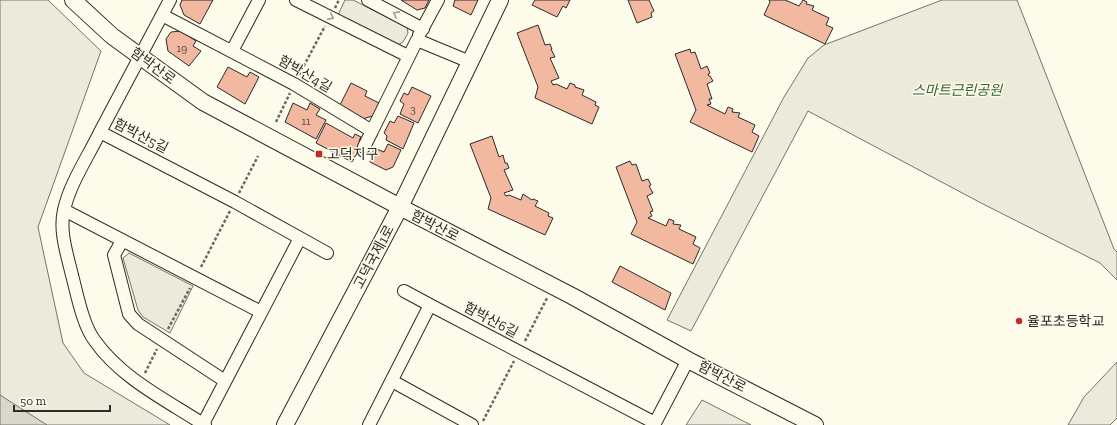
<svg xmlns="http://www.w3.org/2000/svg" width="1117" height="425" font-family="'Zilla Slab','Noto Sans KR',serif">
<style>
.green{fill:#ecebdb;stroke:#74746e}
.parking{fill:#eceadb;stroke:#74746e}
.water{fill:#d8d7c9;stroke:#74746e}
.building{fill:#f2b8a0;stroke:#2b2b2b}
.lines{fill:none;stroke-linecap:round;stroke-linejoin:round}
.street-casing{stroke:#2b2b2b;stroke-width:14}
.secondary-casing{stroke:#2b2b2b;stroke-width:18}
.path{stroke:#6a6964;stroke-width:2.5;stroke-dasharray:3 2;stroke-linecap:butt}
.street{stroke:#fdfbea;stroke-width:12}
.secondary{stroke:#fdfbea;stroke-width:16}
.oneway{stroke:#9e9d94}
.poi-dot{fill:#c62828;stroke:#fdfbea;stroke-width:1.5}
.labels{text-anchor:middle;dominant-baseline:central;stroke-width:3;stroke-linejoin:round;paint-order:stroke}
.number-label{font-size:12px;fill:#5d4e48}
.street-label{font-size:14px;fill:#2b2b2b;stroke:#fdfbea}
.park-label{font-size:14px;font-style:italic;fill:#34623c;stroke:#fdfbea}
.poi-label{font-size:14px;fill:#2b2b2b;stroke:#fdfbea;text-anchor:start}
</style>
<rect width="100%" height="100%" fill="#fdfbea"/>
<!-- green -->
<path class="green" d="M0,0H48L101,51L38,227L63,343L84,373L170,425H0Z
M942,0H1017L1114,249L1117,252V280L1100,263L983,204L808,111L691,331L667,320L784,97L808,58L824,45Z
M129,253L193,286L170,333L143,317L138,310L123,258Z
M1117,362V418L1110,425H1068L1084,397Z
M702,400L751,425H686Z"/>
<!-- parking -->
<path class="parking" d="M345,0H353L407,27L408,33L403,42L398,45L338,15Z"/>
<!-- water -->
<path class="water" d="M0,395L47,425H0Z"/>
<!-- building -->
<path class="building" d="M182,0H213L200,24L184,15L180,5Z
M401,0H429L425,8L417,10Z
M455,0H478L471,15L453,6Z
M535,0H570L566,8L563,6L557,17L532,5Z
M628,0H649L654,11L651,13L652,17L637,23Z
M769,0H785L799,6L803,0L807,2L806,4L814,6L812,10L829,18L826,25L833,28L825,44L764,15L770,2Z
M538,25L545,45L550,44L552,49H551L555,57L550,58L559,78L551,81L553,85L556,84L567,89L570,83L575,85V87L584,90L582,95L596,102L595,105L599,107L592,124L535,98L538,87L517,33Z
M181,31L196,41L193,46L201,51L189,66L168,51L166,39L171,32Z
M690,49L691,53L695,52L701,69L707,66L710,73L708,74L709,76H710L713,81L707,84L712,99H709L711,104L707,105L725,114L728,107L733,109L732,112L740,113L738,117L755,125L752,132L759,136L752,152L690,122L696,110L675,54Z
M228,67L247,77L250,72L259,77L245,104L217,87Z
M351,83L367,91L365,96L379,103L373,116L362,119L339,107Z
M412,87L431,96L418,123L400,114L404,104L400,101L404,93L408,95Z
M293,103L307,110L310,103L320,109L316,115L326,120L316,139L285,122Z
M398,116L414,123L403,149L386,140L387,136L384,133L390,121L394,123Z
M326,123L353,138L355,134L361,137L359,141L363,144L352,162L316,143Z
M492,136L499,157L503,155L505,163H507L509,168L504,170L513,190L504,193L506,196L509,195L521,200L523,194L532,200L533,199L538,201L535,206L549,213L548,216L553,218L545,235L488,209L491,198L470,144Z
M388,144L401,150L393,167L386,170L370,162L374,148L384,152Z
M630,161L632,165L636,164L642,181L648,179L651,185L649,186L653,193L647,196L653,211L650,212L652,216L648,218L666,226L669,219L674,221L673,224L681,225L679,229L696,237L693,244L700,248L693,264L631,234L637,222L616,167Z
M620,266L671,293L665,310L612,282Z"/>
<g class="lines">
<defs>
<path id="street" d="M170,0L162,15L294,84L372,131L417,40L470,62
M296,0L408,56
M368,0L423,29
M419,35L438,0
M232,51L259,0
M100,132L162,15
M364,147L372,131
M64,210L261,312
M300,238L327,253
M122,241L114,255L129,314L138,324L225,381
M404,291L430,305
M392,381L472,425
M655,423L688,360
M203,424L300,238L235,202L100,132C88,157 70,183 64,210C59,231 67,254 72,275C77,294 83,326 95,341C121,378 166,400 203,424L205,425
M369,425L430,305L655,423L654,425"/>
<path id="secondary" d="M73,0L112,36L203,102L400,207L572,296L688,360L815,425
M285,425L400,207L500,0"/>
</defs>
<!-- street casing -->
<use href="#street" class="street-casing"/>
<!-- secondary casing -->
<use href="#secondary" class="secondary-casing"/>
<!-- path -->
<path class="path" d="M335,8L339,0
M299,75L325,26
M276,122L290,93
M239,193L258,156
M201,267L230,211
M168,329L190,288
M525,341L547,298
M145,373L157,349
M483,421L514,361"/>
<!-- street -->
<use href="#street" class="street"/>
<!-- secondary -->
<use href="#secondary" class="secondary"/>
</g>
<!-- one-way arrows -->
<defs><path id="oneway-chevron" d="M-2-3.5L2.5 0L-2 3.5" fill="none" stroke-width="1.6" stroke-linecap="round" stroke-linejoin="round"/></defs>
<g class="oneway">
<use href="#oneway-chevron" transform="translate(396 14) rotate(-152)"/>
<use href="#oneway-chevron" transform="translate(331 17) rotate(26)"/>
</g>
<!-- markers -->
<g class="poi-dot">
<rect x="315" y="150" width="8" height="8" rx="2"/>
<circle cx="1019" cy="321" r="4"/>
</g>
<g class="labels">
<!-- number labels -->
<g class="number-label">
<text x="182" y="48">19</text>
<text x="413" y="109">3</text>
<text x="306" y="121">11</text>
</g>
<!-- street labels -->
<g class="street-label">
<text transform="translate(153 66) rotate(36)">함박산로</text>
<text transform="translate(305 74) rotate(30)">함박산4길</text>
<text transform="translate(141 136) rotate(27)">함박산5길</text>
<text transform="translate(435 226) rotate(27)">함박산로</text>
<text transform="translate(374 257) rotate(-62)">고덕국제1로</text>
<text transform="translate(491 320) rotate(28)">함박산6길</text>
<text transform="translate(722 377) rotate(27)">함박산로</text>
</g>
<!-- park labels -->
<g class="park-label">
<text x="957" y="90">스마트근린공원</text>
</g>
<!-- poi labels -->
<g class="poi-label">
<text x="327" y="154">고덕지구</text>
<text x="1027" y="321">율포초등학교</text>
</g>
</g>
<!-- scale -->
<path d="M14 405v6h96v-6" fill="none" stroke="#2b2b2b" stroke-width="2"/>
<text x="20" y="405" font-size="12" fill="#2b2b2b" stroke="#fdfbea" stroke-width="3" paint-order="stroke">50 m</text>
</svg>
